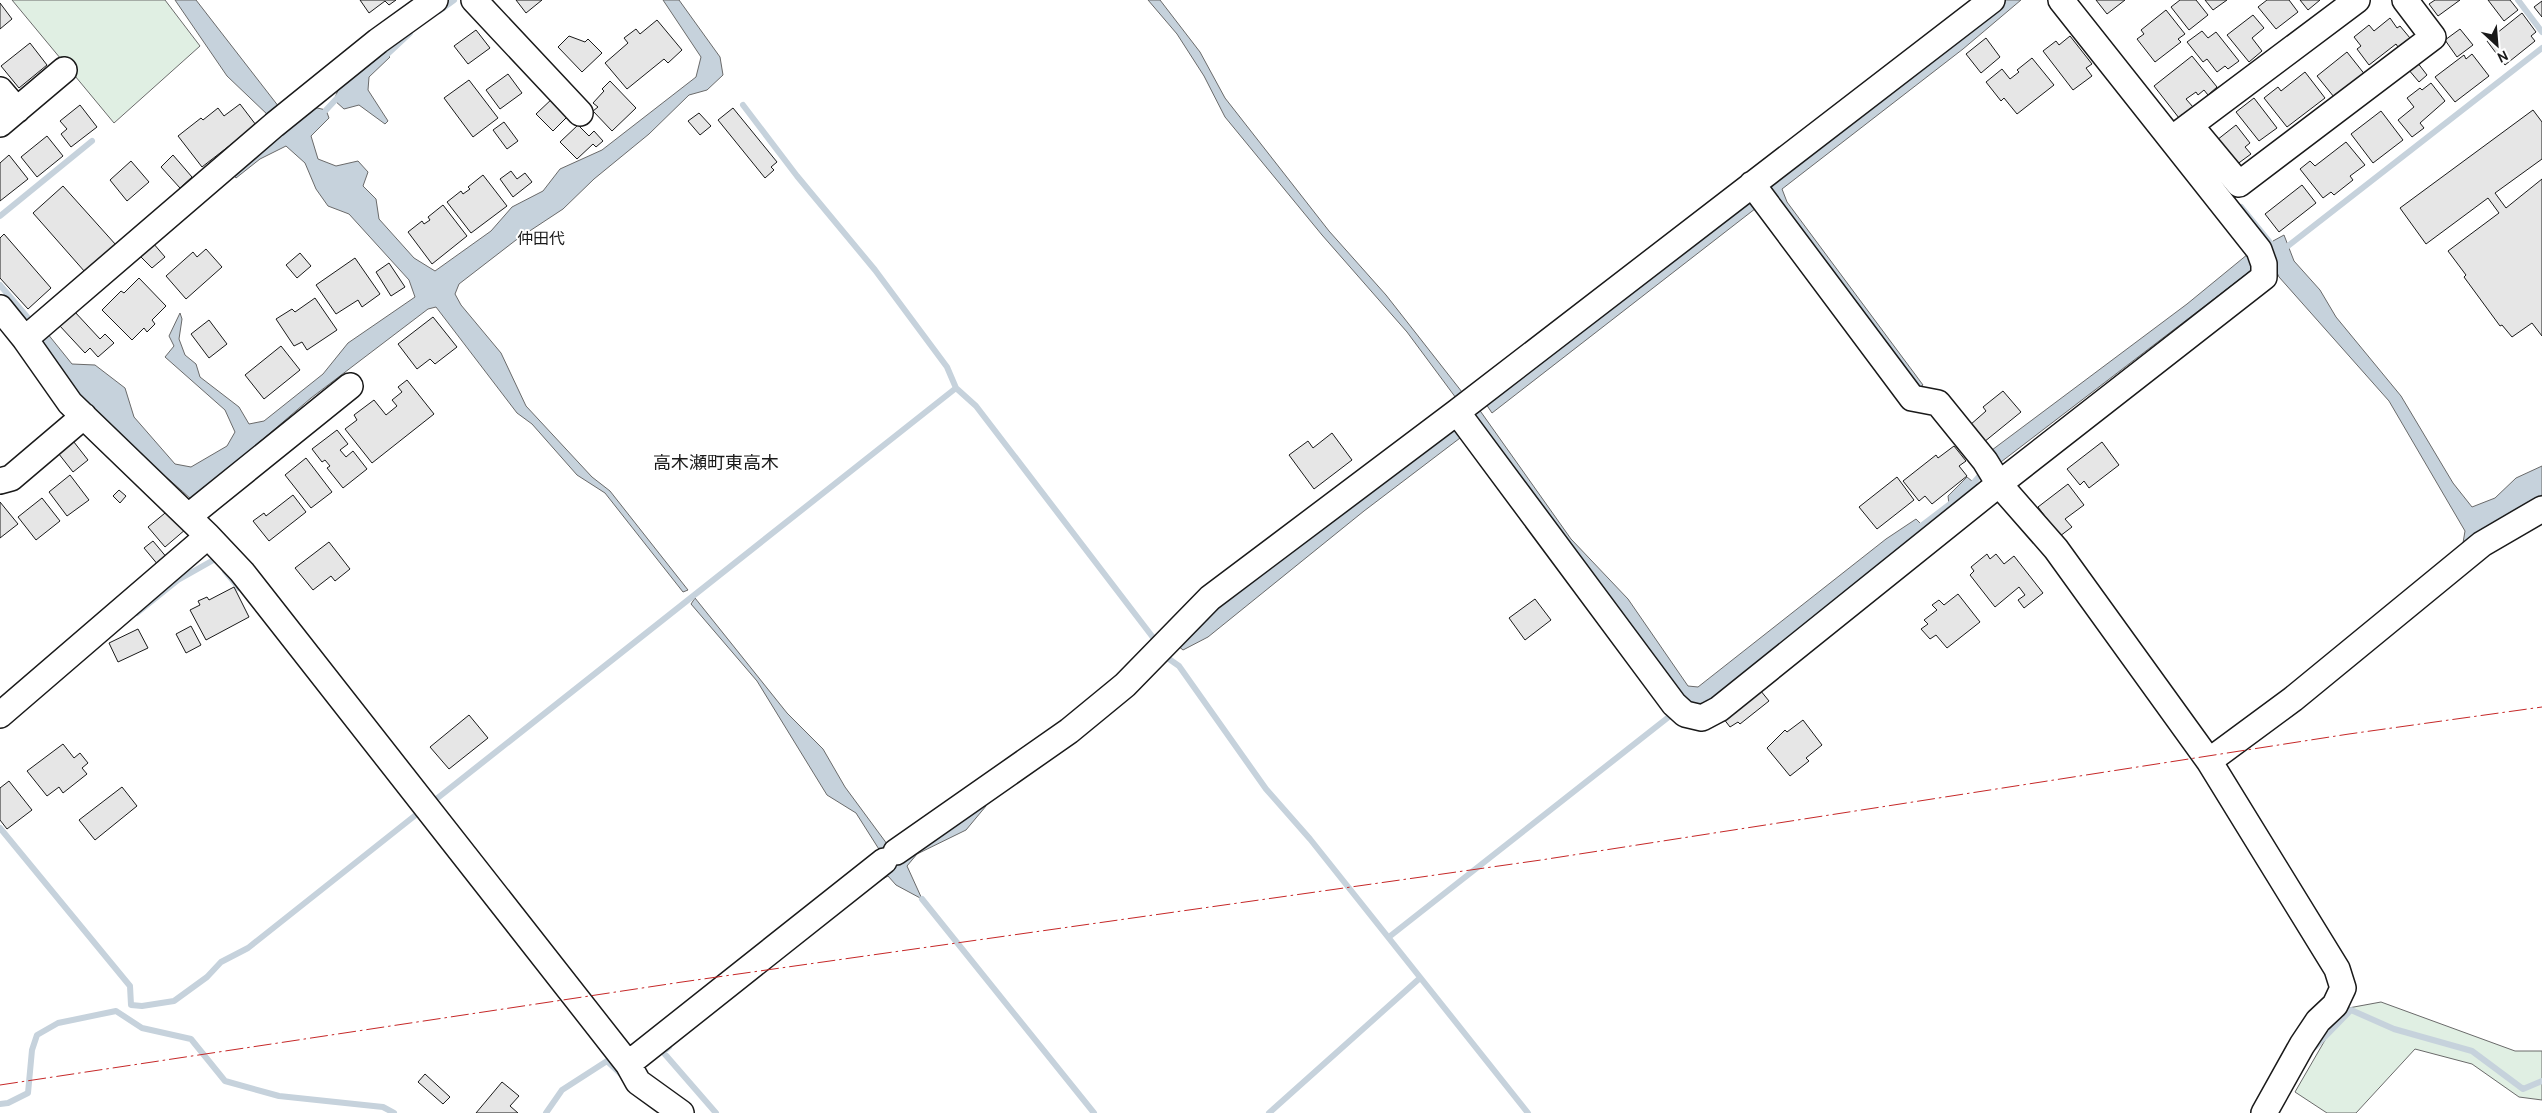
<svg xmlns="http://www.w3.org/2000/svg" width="2542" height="1113" font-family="Cabin,'Noto Sans JP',sans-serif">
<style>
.green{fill:#e0efe3;stroke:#6a6a6a}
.water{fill:#c6d2dc;stroke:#6a6a6a}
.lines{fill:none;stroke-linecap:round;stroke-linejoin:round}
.stream{stroke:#c6d2dc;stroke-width:6}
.building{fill:#e6e6e6;stroke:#1a1a1a}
.minor-casing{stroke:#1a1a1a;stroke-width:28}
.minor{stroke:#fff;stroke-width:25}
.power{stroke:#c62828;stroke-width:1;stroke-dasharray:18 4 2.5 4;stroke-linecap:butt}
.labels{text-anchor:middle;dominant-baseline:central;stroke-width:4;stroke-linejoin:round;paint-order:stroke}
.neighbourhood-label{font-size:16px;fill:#1a1a1a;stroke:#fff}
.quarter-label{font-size:18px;fill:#1a1a1a;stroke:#fff}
</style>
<rect width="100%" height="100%" fill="#fff"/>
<!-- green -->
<path class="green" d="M12,0H165L200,46L114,123Z
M2381,1002L2515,1051H2542V1100L2519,1097L2472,1064L2415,1049L2356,1113H2327L2295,1092L2343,1009Z"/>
<!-- water -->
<path class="water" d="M175,0H196L279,107H313L326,110L329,118L311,136L318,159L336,166L358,161L368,172L363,186L376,199L379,219L414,258L435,271L491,231L512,207L543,191L560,169L602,150L696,77L701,57L663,0H679L720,57L723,75L707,90L689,95L649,134L594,179L563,209L516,240L459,284L455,294L461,305L501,353L526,406L592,477L610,491L688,590L683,592L605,493L577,475L532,424L517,413L436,307L428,309L311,398L192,500C141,453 69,402 41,337L47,333L72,364L95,365L125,388L134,417L175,464L191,467L227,446L235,432L225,410L165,357L174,346L169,336L180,313L182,319L179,339L185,355L196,364L200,377L239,407L249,424L264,421L323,374L348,343L415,297L409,280L349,214L328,206L316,189L305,163L286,146L260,159L236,178L232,173L270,117L227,76Z
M1148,0H1160L1200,52L1225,98L1329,231L1386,295L1462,392L1456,398L1407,332L1322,235L1225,117L1204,76L1177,34Z
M2005,0H2021L1963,49L1782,189L1787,202L1923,385L1915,391L1766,185Z
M385,53L390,57L369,77L368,90L388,121L385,124L359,105L344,109L334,100L339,88Z
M1755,198L1760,205L1492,413L1484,401Z
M2284,235L2294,261L2320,290L2336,317L2401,396L2453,483L2472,507L2495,498L2516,478L2542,466V495L2463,543L2465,531L2389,401L2279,277L2266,248L2273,241Z
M2248,254L2253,269L1997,465L1988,453L2187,304Z
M1476,405L1571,539L1628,599L1688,686L1698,687L1886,539L1916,519L1927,530L1706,703L1691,704L1668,684L1472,418Z
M1454,421L1464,435L1364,511L1208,637L1183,650L1177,645L1217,603Z
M1967,477L1978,486L1950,512L1948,496Z
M695,598L787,713L823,749L845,787L890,848L882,854L856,813L827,795L757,681L691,604Z
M976,803L986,806L966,830L917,854L907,866L922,899L896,885L888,876L861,892L870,880Z"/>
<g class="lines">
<!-- stream -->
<path class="stream" d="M2518,0L2542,32
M439,11L454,0
M380,61L410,33
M743,105L797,176L875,270L947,367L956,388L976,406L1158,644
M326,110L340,95
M2241,207L2276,250
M0,216L92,141
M2284,249L2542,48
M0,285L34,325
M1969,488L1984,471
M1916,530L1954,501
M225,571L239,588
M137,613L178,580L217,558L220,562
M1169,659L1179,666L1266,789L1310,839L1528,1113
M430,804L956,388
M0,828L130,986L131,1005L142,1006L174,1001L207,977L221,962L248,948L422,810
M922,899L1094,1113
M1389,937L1675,712
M669,1047L663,1052L716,1113
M2315,1047L2351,1010L2394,1029L2472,1051L2523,1089L2542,1081
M0,1104L8,1103L28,1093L32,1050L37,1035L58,1023L116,1011L142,1028L191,1039L225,1081L279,1096L383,1107L394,1113
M546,1113L562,1090L607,1061L623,1076
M1269,1113L1420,978"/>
</g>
<!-- building -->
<path class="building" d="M360,0H396L389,5L385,1L369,13Z
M516,0H542L526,13Z
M2096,0H2125L2107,14Z
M2180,0H2196L2208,15L2189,30L2171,7Z
M2205,0H2227L2213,10Z
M2267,0H2289L2298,12L2276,29L2258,7Z
M2300,0H2320L2308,10Z
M2435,0H2460L2438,16L2429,4Z
M2488,0H2510L2518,10L2504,21Z
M2542,1V17L2534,7Z
M0,3L12,19L0,29Z
M2166,10L2185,34L2178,39L2181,42L2155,62L2137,39L2144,34L2141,30Z
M2522,13L2536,32L2531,36L2535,41L2505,65L2487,41Z
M2253,15L2264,28L2252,38L2262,51L2249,62L2227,35Z
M2390,18L2397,28L2400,26L2410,38L2398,47L2396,44L2369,65L2357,49L2361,46L2354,37L2369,25L2374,31Z
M657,20L682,50L668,63L664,59L627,89L605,63L628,43L624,38L636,29L640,34Z
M2460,29L2473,45L2457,57L2445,40Z
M476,30L490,48L468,64L454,46Z
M2202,31L2208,38L2216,32L2239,61L2228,69L2225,66L2217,72L2207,59L2203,62L2187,42Z
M569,36L585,42L588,39L602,53L582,72L558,47Z
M2070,36L2092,64L2086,68L2092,76L2073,90L2043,51L2056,41L2059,45Z
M1986,38L2000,57L1981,73L1966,54Z
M30,43L47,65L19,88L1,66Z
M2347,52L2366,76L2334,97L2317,76Z
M2472,54L2489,76L2455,102L2435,77L2464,55L2466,59Z
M2192,56L2217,87L2208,95L2204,90L2198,95L2196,92L2186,99L2193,107L2179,118L2154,86Z
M2032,58L2054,85L2017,114L2004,98L2001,101L1986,82L2002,69L2010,79L2019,72L2017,70Z
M2417,62L2427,75L2419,82L2408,69Z
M2305,72L2325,98L2287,127L2264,98L2278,87L2281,91Z
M508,74L522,93L500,109L486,90Z
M469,80L498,118L473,137L444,98Z
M610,81L636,108L612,131L593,111L598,107L593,103L604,91L602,89Z
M2431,83L2445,101L2420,123L2424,128L2412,137L2398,120L2414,107L2407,98L2420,88L2422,90Z
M554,97L570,114L553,131L536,114Z
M2254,98L2277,128L2259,141L2236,112Z
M240,104L256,125L202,167L178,136L201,118L203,120L218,108L224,116Z
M80,105L97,127L71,147L61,134L67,129L60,121Z
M733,108L777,162L771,167L774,170L765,178L718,120Z
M2533,110L2542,122V159L2495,193L2506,208L2542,179V336L2532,323L2512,337L2502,325L2500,326L2464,277L2466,275L2448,251L2499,213L2488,198L2426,244L2400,208Z
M2381,111L2403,140L2373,163L2351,134Z
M699,113L711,126L700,135L688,121Z
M504,122L518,141L507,149L493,130Z
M578,125L589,136L594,131L603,141L596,147L593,144L577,159L560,142Z
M2236,125L2250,143L2245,147L2251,154L2236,165L2217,140Z
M47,136L63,156L37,177L21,157Z
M2346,142L2365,165L2350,176L2353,180L2334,195L2331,192L2323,198L2300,169L2310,161L2315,166Z
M9,155L28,179L0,201V163Z
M173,155L192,177L180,188L161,167Z
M131,161L149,182L127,201L110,180Z
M511,171L517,179L525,173L532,182L513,197L500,179Z
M483,175L507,206L471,233L447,202L461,191L463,194L470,189L468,187Z
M2302,185L2316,203L2279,232L2265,214Z
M63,186L116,245L85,272L33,213Z
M443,205L467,236L432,264L408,232L422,221L424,224L430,220L428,217Z
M4,234L51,288L28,309L0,278V238Z
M153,243L165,257L152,268L139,255Z
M206,249L222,267L186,299L166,276L193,252L197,257Z
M300,253L311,266L297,278L286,265Z
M355,258L380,294L362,307L358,300L336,314L316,285Z
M389,263L405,287L391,296L376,272Z
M139,278L166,306L152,320L155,324L147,332L144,328L132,340L102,310L121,291L124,293Z
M315,298L337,330L307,350L302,342L294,346L276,319L292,309L295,312Z
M74,311L100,339L105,334L114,343L98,357L90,348L85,353L59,325Z
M433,317L457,347L435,364L430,359L417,369L398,344Z
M209,320L227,344L209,358L191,334Z
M281,346L300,370L264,399L245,375Z
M407,380L434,414L372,463L345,429L357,420L354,415L374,400L386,415L397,406L392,400L402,392L398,387Z
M2003,391L2021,412L1984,442L1970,425L1986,411L1983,407Z
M337,430L348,444L340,450L346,457L353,451L367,469L343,488L327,468L330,466L325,460L322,462L312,449Z
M1332,433L1352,460L1314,489L1289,455L1308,441L1313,448Z
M70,437L88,460L73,472L55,449Z
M2102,442L2119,465L2089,488L2084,481L2080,485L2067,469Z
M1954,446L1966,461L1959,466L1967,476L1932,504L1925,496L1919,501L1903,481L1936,455L1938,458Z
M306,458L332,492L311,508L285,475Z
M70,475L89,500L67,516L49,492Z
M1897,477L1914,500L1877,529L1859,507Z
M2068,484L2084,505L2065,519L2072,527L2060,536L2038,507Z
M119,490L126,496L120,503L113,496Z
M293,495L306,512L269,541L253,521L264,513L266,516Z
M42,498L60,521L36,540L18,517Z
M0,502L18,524L0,538Z
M170,509L186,529L165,547L148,527Z
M153,541L168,559L159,566L144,548Z
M329,542L350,569L335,581L331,576L313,590L295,568Z
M1987,554L1990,559L1996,554L2004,564L2014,556L2043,593L2024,608L2018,600L2025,595L2019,587L1995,607L1970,575L1974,571L1971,567Z
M234,587L249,617L206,640L190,610L200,605L198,601L207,597L209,600Z
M1958,594L1980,622L1947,648L1936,635L1930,639L1921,629L1928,624L1924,620L1937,610L1932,605L1939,600L1944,605Z
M1535,599L1551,620L1525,640L1509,618Z
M191,626L201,645L186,653L176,634Z
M138,629L148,648L118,662L109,643Z
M1756,685L1769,701L1740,724L1738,722L1730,727L1720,714Z
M469,715L488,738L449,769L430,747Z
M1803,720L1822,745L1806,758L1809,761L1790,776L1767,748L1785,730L1787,732Z
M63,744L74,758L80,753L88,763L82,768L87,774L63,793L59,787L47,796L27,771Z
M9,781L32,810L7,829L0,820V788Z
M122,787L137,806L95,840L79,820Z
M425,1074L450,1097L443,1104L418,1082Z
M502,1082L519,1096L510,1106L518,1113H476Z"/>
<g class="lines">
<defs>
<path id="minor" d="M474,0L580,113
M0,90L17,110
M0,124L64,70
M2190,125L2239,184L2433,37L2405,0
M2177,135L2357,0
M1752,184L1912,398L1938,403L1985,461L1999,484L2056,549L2209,761L2337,969L2343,988L2335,1005L2318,1021L2302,1045L2264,1113
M0,308L25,339L70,403L208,536L0,715
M25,339L274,125L378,41L435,0
M1457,412L1674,704L1685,714L1702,718L1719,709L1999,484L2264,277V264L2259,250L2061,0
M0,481L11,478L84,416
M189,516L350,386
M208,536L242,572L628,1064L638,1082L681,1113
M2209,761L2293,699L2482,544L2542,509
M896,852L1069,731L1125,685L1210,598L1457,412L1992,0
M628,1064L884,861"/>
</defs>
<!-- minor casing -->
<use href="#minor" class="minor-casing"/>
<!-- minor -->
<use href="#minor" class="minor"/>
<!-- power -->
<path class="power" d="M0,1085L682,982L1541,860L2349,734L2542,707"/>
</g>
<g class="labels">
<!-- neighbourhood labels -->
<g class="neighbourhood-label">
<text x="541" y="238">仲田代</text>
</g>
<!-- quarter labels -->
<g class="quarter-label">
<text x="716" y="463">高木瀬町東高木</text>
</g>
</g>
<!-- north arrow -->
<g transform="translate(2497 45) rotate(154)" stroke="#ffffff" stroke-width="4" paint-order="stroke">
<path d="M0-4L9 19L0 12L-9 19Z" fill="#1a1a1a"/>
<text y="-8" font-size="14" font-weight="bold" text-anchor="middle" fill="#1a1a1a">N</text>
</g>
</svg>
